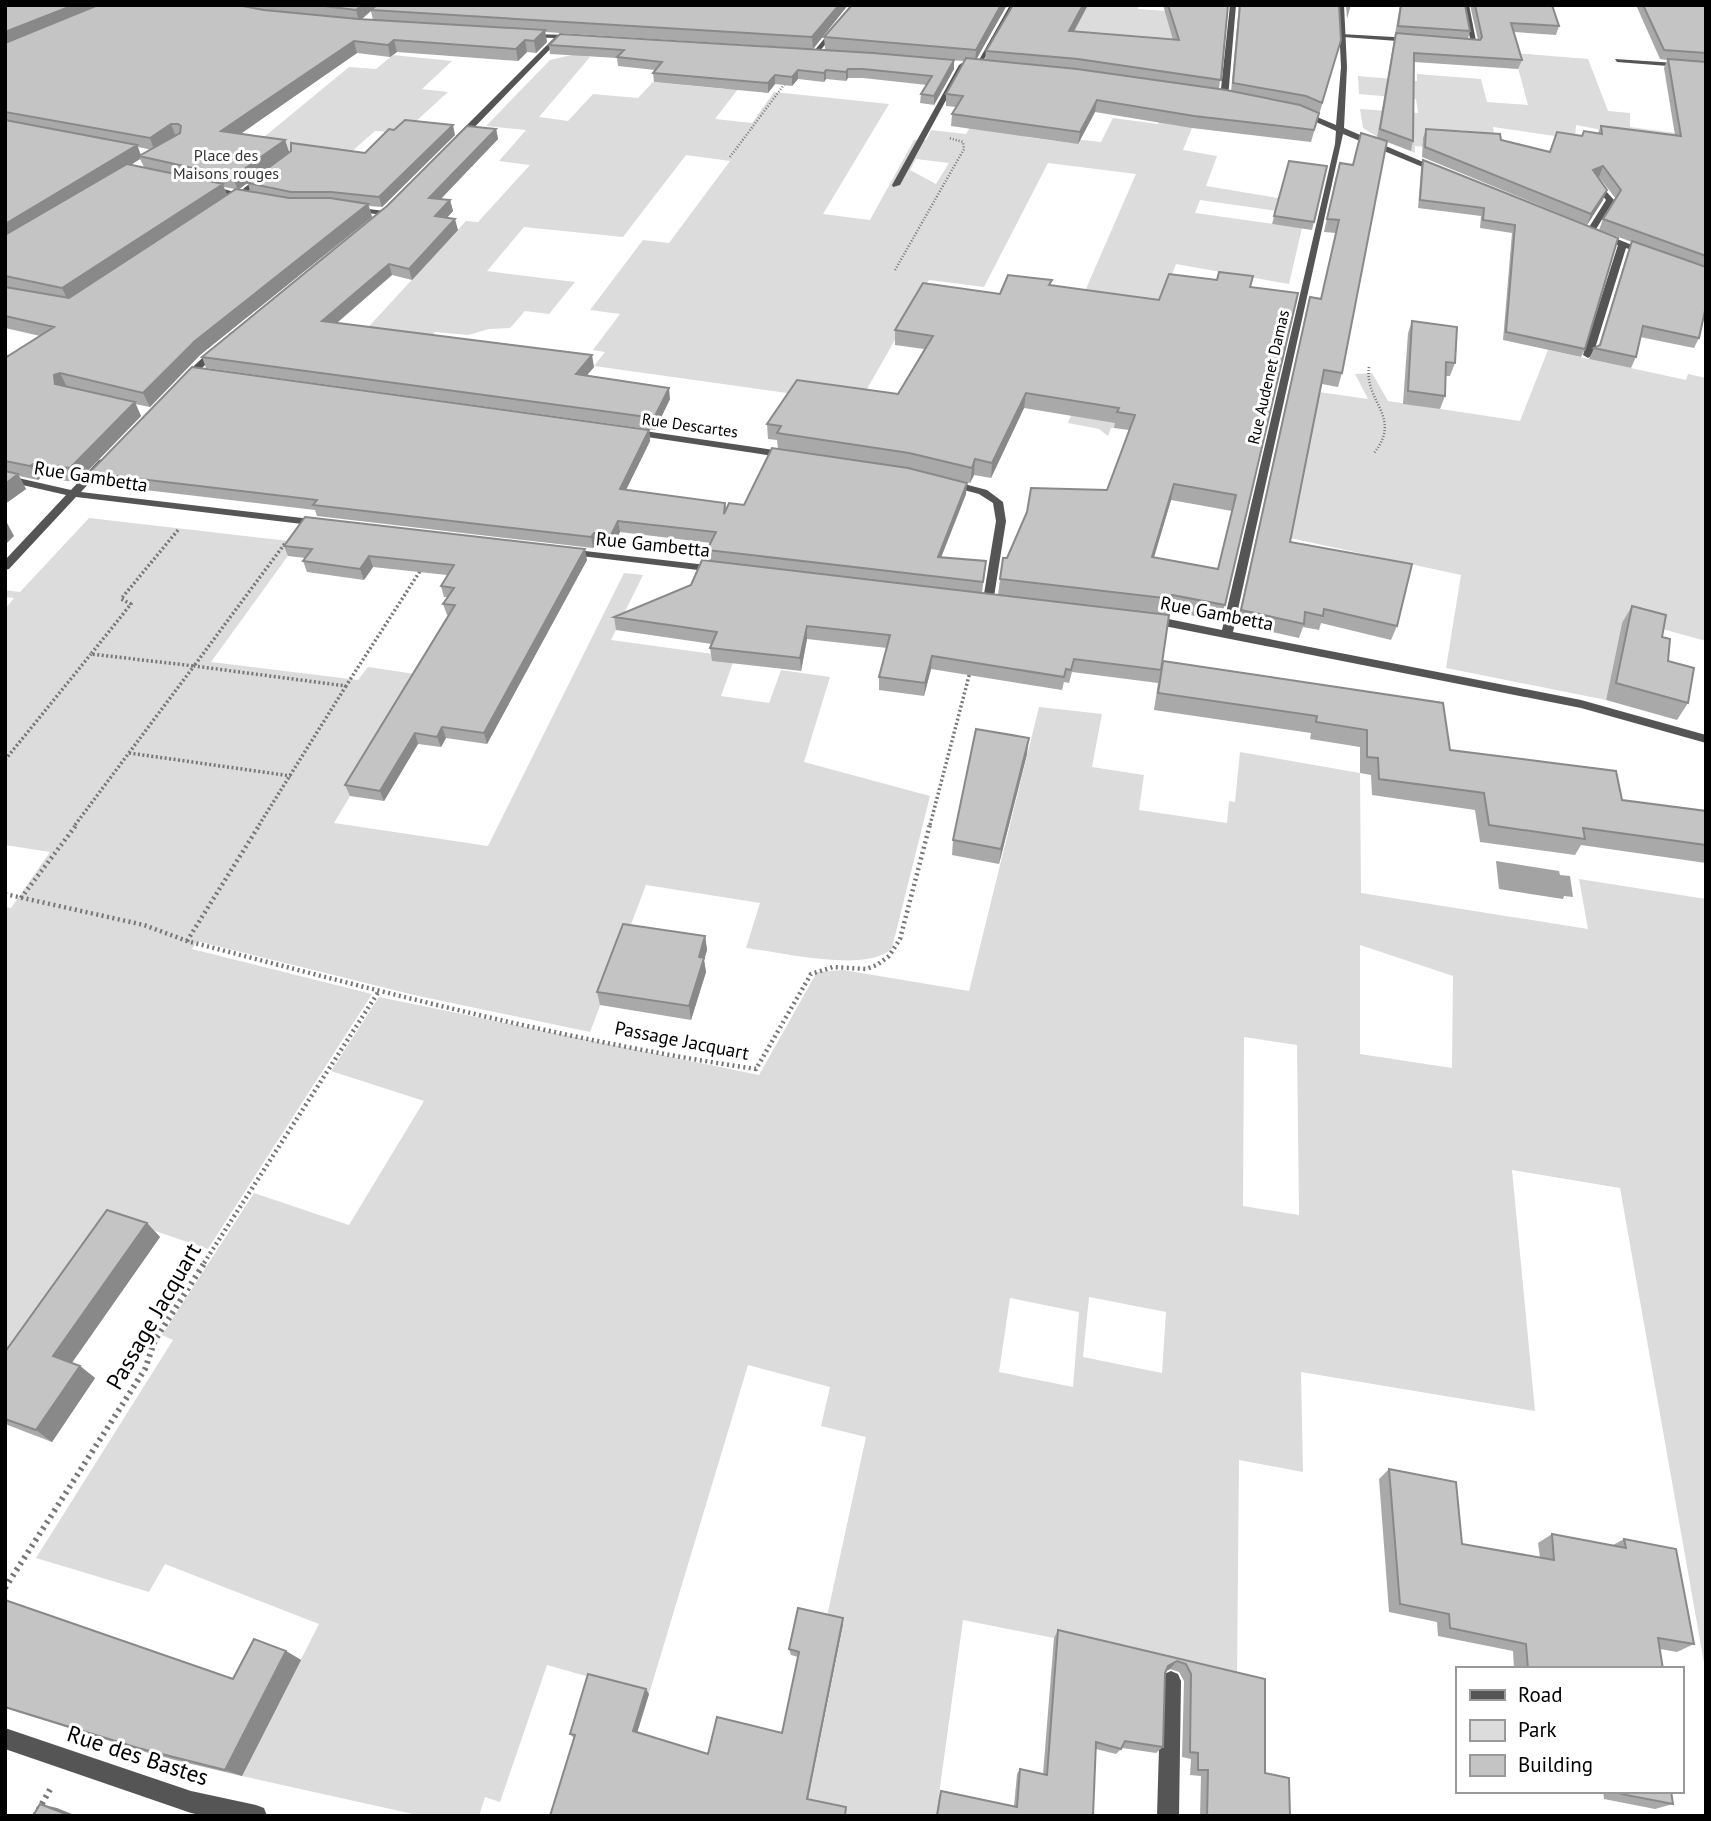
<svg xmlns="http://www.w3.org/2000/svg" width="1711" height="1821" font-family="'PT Sans',sans-serif">
<style>
.green{fill:#dcdcdc;fill-rule:evenodd}
.water{fill:#a3a3a3}
.lines{fill:none;stroke-linecap:round;stroke-linejoin:round}
.path-far3{stroke:#777;stroke-width:2.5;stroke-dasharray:1 2;stroke-linecap:butt}
.path-far2{stroke:#777;stroke-width:3.5;stroke-dasharray:2 2.5;stroke-linecap:butt}
.path-far1{stroke:#777;stroke-width:4.5;stroke-dasharray:2 3.5;stroke-linecap:butt}
.path{stroke:#777;stroke-width:6;stroke-dasharray:2.5 4.5;stroke-linecap:butt}
.service{fill:#555;fill-rule:evenodd}
.minor{fill:#555;fill-rule:evenodd}
.wall{fill:#a9a9a9;fill-rule:evenodd}
.shaded-wall{fill:#898989}
.building{fill:#c4c4c4;stroke:#898989;stroke-width:2;fill-rule:evenodd}
.labels{text-anchor:middle;dominant-baseline:central;stroke-width:6;stroke-linejoin:round;paint-order:stroke}
.far-park-label{font-size:16px;fill:#333;stroke:#fff}
.far-street-label{font-size:16px;fill:#000;stroke:#fff}
.street-label{font-size:19px;fill:#000;stroke:#fff}
.near-street-label{font-size:23px;fill:#000;stroke:#fff}
</style>
<rect width="100%" height="100%" fill="#fff"/>
<!-- green -->
<path class="green" d="M1087,5H1139L1138,9L1226,15L1176,40L1070,38Z
M766,53L715,119L752,123L774,92L889,104L823,214L870,220L914,140H926L931,130L966,134L982,107L1026,137L1072,143L1074,139L1101,142L1113,118L1158,124L1161,118L1194,123L1183,150L1217,156L1206,186L1307,203L1305,215L1200,200L1195,213L1302,228L1289,284L1176,264L1114,428H1111L1108,436L1099,429L1068,423L1116,303L1082,298L1136,174L1048,163L984,287L929,280L859,403L594,366L605,352L593,350L620,314L590,310L643,240L669,243L730,161L686,155L623,237L524,227L487,271L575,282L549,314L525,311L510,328L489,329L468,335L435,332L388,386L361,335L466,221L478,222L530,165L499,161L526,130L486,126L550,60L576,54L590,57L539,117L568,121L593,94L638,98L653,82L725,89ZM916,159L949,163L936,184L910,170Z
M1514,53L1588,59L1608,111L1630,113V127L1706,137V150L1576,125L1575,139L1493,127L1494,133L1457,130L1460,148L1457,150L1415,146V153L1381,139L1363,128L1360,109L1418,113L1416,99L1359,94L1358,76L1417,81V74L1481,79L1487,102L1528,105Z
M393,55L452,61L422,89L448,92L403,133L375,131L342,160L252,147L349,67L376,69Z
M1548,350L1686,380L1688,374L1706,378V641L1633,621L1622,623L1606,700L1446,668L1461,575L1290,538L1319,392L1368,399L1355,374L1372,373L1388,401L1520,421Z
M89,518L298,542L211,662L358,680L368,667L422,675L334,823L488,846L624,573L643,575L611,640L735,657L721,696L769,703L781,670L830,677L804,762L930,796L892,948C868,974 780,952 746,948L760,903L646,885L590,1032L414,995L197,941L192,949L372,994L208,1249L123,1220L5,1387V907L11,908L50,852L5,845V609L14,598L5,597V590L20,592Z
M1039,707L1102,714L1092,767L1144,775L1139,810L1227,823L1229,801L1235,802L1240,752L1360,773L1361,893L1588,929L1579,879L1706,899V1674L1620,1188L1512,1170L1535,1411L1301,1372L1303,1472L1239,1460L1237,1681L1054,1638L963,1620L936,1816H845L789,1798L818,1750L843,1625L826,1621L866,1437L821,1426L830,1387L748,1365L649,1694L547,1665L500,1802L485,1797L479,1816H422L242,1776L319,1624L165,1564L149,1592L36,1558L173,1340L162,1335L254,1193L349,1225L424,1101L331,1071L379,997L759,1075L817,972L843,970L969,991ZM1360,945L1453,976L1452,1068L1360,1054ZM1244,1037L1297,1045L1299,1215L1243,1206ZM1089,1297L1166,1312L1162,1373L1083,1357ZM1010,1298L1079,1312L1073,1387L999,1372Z"/>
<!-- water -->
<path class="water" d="M1496,861L1559,871L1560,875L1570,876L1573,897L1564,896L1563,899L1499,889Z"/>
<g class="lines">
<!-- path-far3 -->
<path class="path-far3" d="M730,157L786,82
M895,270L964,149L963,142L949,138
M1369,367C1364,402 1403,417 1374,453"/>
<!-- path-far2 -->
<path class="path-far2" d="M178,530L121,599L131,604L91,654L194,666L286,542
M129,753L291,776
M5,760L91,654
M75,825L194,666L346,686L422,568
M259,825L346,686
M930,825L970,672"/>
<!-- path-far1 -->
<path class="path-far1" d="M5,894L144,925L187,941C375,990 564,1041 756,1069L811,974L833,967L866,969L877,965L889,956L900,939L930,824
M21,898L77,824
M187,941L260,824
M204,1263L379,991"/>
<!-- path -->
<path class="path" d="M5,1588L145,1369L155,1340L205,1262
M35,1816L52,1786"/>
<!-- service -->
<path class="service" d="M852,5H859L818,53H814V51Z
M1010,5H1016L980,66L975,67Z
M1463,5H1469L1477,46L1460,44L1471,43Z
M1341,34L1411,38L1414,40L1411,42L1343,37Z
M1615,59L1706,65V69L1617,62Z
M962,63L965,65L900,185L893,187L892,185L959,65Z
M1171,1671L1178,1674L1181,1681L1179,1816H1157L1161,1681L1164,1674Z"/>
<!-- minor -->
<path class="minor" d="M1230,5H1236L1228,98L1224,100L1220,98Z
M1338,5H1344L1347,67L1344,128L1444,171L1437,173L1343,134L1233,632L1581,700L1706,735V743L1581,708L1149,623L1143,619L1149,615L1222,630L1335,144L1336,131L1296,113L1303,111L1336,125L1341,67Z
M526,34L574,35L577,37L561,38L462,140H456V136L554,38L528,37Z
M259,176L266,178L239,198L202,186L206,184L238,193Z
M1595,179L1614,200L1593,234L1590,235L1586,232L1606,200L1591,181Z
M352,207L385,211L389,213L385,215L349,211V207Z
M1599,234H1605L1649,252L1645,255L1626,248L1593,355L1588,358L1583,355L1618,245L1599,238Z
M214,347L222,349L187,382H181V378Z
M631,429L787,452L792,455L787,458L627,434V430Z
M103,459L108,462L81,492L319,520L324,523L319,526L76,497L9,569L5,570V560L66,495L5,481V475L71,490L99,460Z
M949,480L987,490L1003,502L1006,521L993,603L989,604L983,600L996,521L993,503L979,494L945,485L944,483Z
M568,549L715,566L721,569L715,572L564,554V550Z
M5,1728L191,1791L256,1805L264,1808L267,1816H205L191,1813L5,1749Z"/>
</g>
<!-- wall -->
<path class="wall" d="M5,5H848L813,49L545,32L547,42L536,53L527,52L518,61L397,52L390,57L357,53L240,134L285,140L289,152L365,153L455,135L382,207L369,206L372,217L200,355L150,407L135,404L141,416L77,482L40,478L38,480L19,476L26,489L5,504V358L40,336L5,328ZM371,11L373,20L362,19ZM138,147L148,149L150,150L141,155ZM289,152L248,183L250,191L239,189ZM140,159L144,167L131,165ZM224,187L235,189L227,195Z
M1007,5L976,59L985,60L986,51L1013,5H1088L1074,32L1173,40L1163,5H1228L1219,89L1231,92L1239,5H1339L1341,40L1311,142L1192,128L1095,112L1078,144L951,126L952,114L956,107L946,106V94L964,61L948,60L954,69L934,105L920,103L921,94L927,85L863,78H848L846,81L826,79L824,82L798,79L792,86L775,84L768,93L654,82L653,73L655,70L618,66L617,58L550,54L549,45L825,49L824,37Z
M1346,5H1351L1347,19Z
M1400,5H1465L1470,31L1468,39L1478,40L1470,5H1552L1559,26L1556,35L1514,32L1522,60L1518,69L1414,62L1413,141L1411,151L1387,142L1342,373L1338,387L1322,384L1290,542L1397,626L1391,640L1321,623L1319,630L1303,627L1299,638L1237,624L1307,310L1310,297L1321,298L1336,233L1324,232L1336,176L1353,165L1377,138Z
M1636,5H1706V306L1699,338L1694,348L1640,337L1636,357L1631,368L1589,359L1594,348L1599,346L1628,251L1632,242L1599,230L1603,219L1616,199L1599,177H1598L1603,200L1587,225L1422,157L1423,138L1426,129L1501,140L1550,152L1582,136L1598,133L1601,126L1675,135L1664,68L1667,60L1660,59Z
M496,129L498,139L441,199L450,200L453,211L447,218L458,230L412,280L392,275L337,323L594,367L586,376L670,399L655,430L206,368L202,357Z
M1423,160L1618,238L1585,349L1581,357L1503,340L1512,233L1480,228L1481,216L1418,208L1421,168Z
M1289,161L1327,166L1312,230L1272,224Z
M1051,285L1159,300L1251,287L1298,293L1221,621L1169,611L1162,666L1622,800L1706,811V863L1581,845L1575,855L1480,842L1475,810L1372,795L1371,775L1360,773V747L1310,739L1311,733L1154,710L1158,683L1072,672L1069,683L1064,682L1062,690L931,669L924,696L879,690V677L887,648L807,639L801,671L712,661L710,648L712,644L616,630L614,617L691,585L709,561L707,550L711,543L620,532L612,546L596,544L593,548L317,516L315,510L94,484L89,473L649,430L650,441L626,490L725,503L726,509L744,505L966,494L941,557L986,561L982,593L998,595L1000,579L1007,558L1107,490L1129,430L1114,428L1115,423L1024,408L991,478L974,475L970,483L909,468L778,449L777,440L768,439L767,424L898,394L924,349L895,345V330L1000,294ZM1171,500L1232,511L1218,569L1154,558Z
M1412,321L1455,363L1450,376H1446L1445,396L1440,409L1403,404L1408,333Z
M284,546L587,560L487,744L446,738L441,747L418,744L384,801L350,796L345,785L449,615H447L443,604L448,597H444L441,586L447,575L373,567L364,580L307,572L303,561L305,558L288,556Z
M1632,606L1668,661L1688,703L1677,720L1606,700L1622,623Z
M1027,754L999,864L952,855L953,840Z
M705,936L707,950L704,960L706,972L691,1020L600,1005L597,992Z
M147,1223L160,1237L72,1363L80,1366L95,1378L52,1442L5,1424V1352Z
M1389,1469L1462,1544L1540,1558L1538,1543L1552,1534L1613,1545L1624,1539L1694,1644L1677,1652L1660,1649L1663,1669H1514L1513,1651L1438,1636L1437,1622L1389,1612L1379,1479Z
M5,1600L233,1679L286,1651L301,1660L242,1776L158,1756L5,1708Z
M843,1624L808,1799L846,1811L845,1816H550L574,1738L570,1734L649,1694L637,1733L708,1754L782,1733L798,1657L791,1655L789,1649Z
M1058,1630L1265,1679V1773L1290,1816H1200L1201,1776L1190,1775L1191,1759L1182,1757L1184,1681L1179,1672L1170,1669L1166,1671L1165,1673L1163,1747L1156,1753L1122,1748L1116,1754L1096,1749L1093,1816H936L939,1796L941,1791L1014,1806L1017,1774L1020,1769L1043,1774L1054,1638Z
M1603,1791H1671L1673,1804L1655,1809L1604,1799Z"/>
<!-- shaded-wall -->
<path class="shaded-wall" d="M74,5H108L5,46V32Z
M362,5H379L371,10V11L359,21L356,10Z
M839,5H848L813,49L812,37Z
M1001,5H1007L975,62L976,50Z
M1083,5H1088L1067,43L1069,31Z
M545,30L547,42L536,53L534,41Z
M394,40L397,52L390,57L388,45Z
M525,40L527,52L518,61L516,49Z
M354,41L357,53L226,144L221,131Z
M954,60V69L934,105V96Z
M848,69V78L846,81V72Z
M798,70V79L792,86V77Z
M826,70V79L824,82V73Z
M775,75V84L768,93V83Z
M1097,100L1095,112L1078,144L1080,132Z
M171,124L176,137L154,150L150,138Z
M453,125L455,135L382,207L379,197Z
M496,129L498,139L431,209L429,198Z
M285,140L289,152L238,190L233,177Z
M137,145L141,156H139L140,159L5,241V224Z
M1603,166L1599,177L1589,180L1593,170Z
M223,184L227,197L68,301L62,288Z
M1607,190L1603,200L1587,225L1591,214Z
M450,200L453,211L438,227L435,216Z
M368,204L372,217L200,355L150,407L143,393L195,341Z
M455,219L458,230L412,280L409,269Z
M389,264L392,275L326,332L322,321Z
M592,355L594,367L578,386L576,374Z
M60,373L67,387L55,384L54,375Z
M669,388L670,399L655,430L654,418Z
M1026,393L1024,408L991,478L992,463Z
M135,402L141,416L77,482L70,468Z
M649,430L650,441L621,500L620,489Z
M975,459L974,475L970,483L972,468Z
M33,464L40,478L38,480L30,466Z
M18,474L26,489L5,504V484Z
M967,483L966,494L937,568L938,557Z
M1174,484L1171,500L1149,573L1152,557Z
M6,521L14,536L5,545V522Z
M618,521L620,532L612,546L611,535Z
M594,533L596,544L593,548L591,537Z
M585,549L587,560L487,744L484,733Z
M369,556L373,567L364,580L360,569Z
M807,626V639L801,671L800,658Z
M932,656L931,669L924,696L925,683Z
M442,727L446,738L441,747L437,737Z
M415,733L418,744L384,801L380,791Z
M1029,738L1027,754L999,864L1001,849Z
M705,936L707,950L704,960L706,972L691,1020L689,1006L699,957Z
M147,1223L160,1237L68,1368L53,1356Z
M80,1366L95,1378L52,1442L36,1430Z
M843,1618V1624L807,1802V1799Z
M286,1651L301,1660L242,1776L225,1770Z
M1177,1661L1170,1669L1162,1673L1168,1666Z
M646,1689L649,1694L636,1736L633,1731Z
M40,1804L57,1808L77,1816H71Z"/>
<!-- building -->
<path class="building" d="M5,5H74L5,32Z
M98,5H237L264,10L358,19L545,30L534,41L525,40L516,49L394,40L388,45L354,41L221,131L285,140L233,177L139,156L180,133L181,126L178,124H171L150,138L5,112V43Z
M316,5H362L356,10Z
M377,5H839L812,37L371,10Z
M852,5H1001L976,50L824,37Z
M1013,5H1083L1069,31L1179,40L1168,5H1228L1221,80L1078,59L986,51Z
M1240,5H1339L1341,40L1322,103L1306,96L1233,83Z
M1401,5H1465L1470,31L1398,26Z
M1475,5H1552L1559,26L1511,23L1522,60L1414,53L1413,141L1380,129L1396,33L1480,40L1482,37Z
M1643,5H1706V53L1664,50Z
M560,34L873,53L954,60L934,96L921,94L932,76L863,69H848L846,72L826,70L824,73L798,70L792,77L775,75L768,83L653,73L662,62L617,57L624,50L549,45Z
M966,58L1077,69L1226,90L1300,105L1319,113L1314,130L1194,116L1097,100L1080,132L952,114L963,96L946,94Z
M1668,59L1706,62V256L1603,219L1621,190L1603,166L1593,170L1607,190L1591,214L1425,147L1426,129L1500,134L1501,140L1550,152L1557,132L1582,136L1584,131L1602,134L1601,126L1681,136Z
M5,120L137,145L5,224Z
M405,120L453,125L379,197L331,192H291L248,183L291,151V143L365,153L389,129L394,130Z
M467,126L496,129L429,198L450,200L435,216L455,219L409,269L389,264L322,321L592,355L576,374L669,388L654,418L202,357L387,206Z
M1361,133L1387,141L1342,373L1324,370L1290,542L1412,564L1397,626L1324,609L1323,616L1305,612L1304,624L1241,610L1310,297L1321,299L1339,220L1327,219L1340,163L1353,165Z
M1423,160L1618,238L1585,349L1506,332L1515,225L1483,220L1484,208L1420,200Z
M1289,161L1327,166L1314,222L1274,216Z
M127,164L223,184L62,288L5,276V235Z
M236,189L289,198H330L368,204L195,341L143,393L60,373L54,375L55,384L135,402L70,468L33,464L30,466L5,461V358L54,327L5,316V287L69,298Z
M1632,241L1706,267V306L1699,338L1643,326L1636,357L1594,348L1600,345Z
M1219,272L1253,276L1250,287L1298,293L1225,605L1172,595V599L1000,579L1003,558H1007L1027,512L1031,488L1107,490L1135,415L1117,412L1119,408L1026,393L992,463L975,459L972,468L909,453L777,433L781,426L767,424L797,380L898,394L933,336L895,330L923,283L1000,294L1008,275L1052,280L1049,285L1159,300L1169,274L1217,280ZM1174,484L1236,495L1218,569L1152,557Z
M1412,321L1457,327L1455,363L1446,362L1445,396L1408,391Z
M192,367L649,430L620,489L725,503L724,514L729,503L744,505L772,448L908,468L967,483L938,557L986,561L983,582L707,550L716,532L618,521L611,535L594,533L591,537L313,505L317,500L89,473Z
M5,471L18,474L5,484Z
M305,517L585,549L484,733L442,727L437,737L415,733L380,791L345,785L455,605L443,604L454,588L441,586L454,565L369,556L360,569L303,561L312,549L284,546Z
M702,560L1169,615L1161,670L1074,659L1071,670L1066,669L1064,677L932,656L925,683L879,677L890,635L807,626L800,658L710,648L717,632L614,617L691,585Z
M1632,606L1666,615L1662,637L1670,639L1668,661L1694,668L1688,703L1616,683Z
M1163,661L1443,703L1450,750L1616,771L1622,800L1706,811V845L1583,828L1585,839L1489,825L1484,793L1379,779L1378,758L1367,757V730L1316,722L1317,716L1158,693Z
M976,729L1029,738L1001,849L953,840Z
M623,924L705,936L699,957L704,958L689,1006L597,992Z
M107,1210L147,1223L53,1356L80,1366L36,1430L5,1419V1352Z
M1389,1469L1456,1482L1462,1544L1554,1560L1552,1534L1626,1548L1624,1539L1676,1549L1694,1644L1658,1638L1663,1669H1528L1526,1644L1450,1628L1449,1614L1400,1604Z
M5,1600L233,1679L254,1639L286,1651L225,1770L138,1748L5,1707Z
M798,1608L843,1618L807,1799L846,1807L845,1816H550L575,1735L570,1734L588,1674L646,1689L633,1731L708,1754L717,1717L782,1733L799,1652L789,1649Z
M1058,1630L1265,1679V1773L1289,1778L1290,1816H1207L1208,1770H1198V1753L1190,1752L1191,1674L1186,1664L1177,1661L1168,1666L1165,1673L1163,1747L1125,1741L1121,1749L1096,1742L1093,1816H937L941,1791L1017,1807L1020,1769L1047,1775Z
M1620,1791H1671L1673,1804L1621,1794Z
M40,1804L71,1816H33Z"/>
<g class="labels">
<!-- far-park labels -->
<g class="far-park-label">
<text x="226" y="155">Place des<tspan x="226" dy="18">Maisons rouges</tspan></text>
</g>
<!-- far-street labels -->
<g class="far-street-label">
<text transform="translate(1268 377) rotate(-77)">Rue Audenet Damas</text>
<text transform="translate(690 425) rotate(8)">Rue Descartes</text>
</g>
<!-- street labels -->
<g class="street-label">
<text transform="translate(91 476) rotate(9)">Rue Gambetta</text>
<text transform="translate(653 544) rotate(6)">Rue Gambetta</text>
<text transform="translate(1217 613) rotate(11)">Rue Gambetta</text>
<text transform="translate(682 1040) rotate(11)">Passage Jacquart</text>
</g>
<!-- near-street labels -->
<g class="near-street-label">
<text transform="translate(153 1316) rotate(-60)">Passage Jacquart</text>
<text transform="translate(138 1755) rotate(18)">Rue des Bastes</text>
</g>
</g>
<!-- border -->
<rect width="1711" height="1821" fill="none" stroke="#000000" stroke-width="14"/>
<!-- legend -->
<rect x="1456" y="1667" width="228" height="126" fill="#ffffff" stroke="#999999" stroke-width="2"/>
<rect x="1470" y="1690" width="35" height="10" fill="#555555" stroke="#999999" stroke-width="2"/>
<text x="1518" y="1702" font-size="21" fill="#000000">Road</text>
<rect x="1470" y="1720" width="35" height="21" fill="#dcdcdc" stroke="#999999" stroke-width="2"/>
<text x="1518" y="1737" font-size="21" fill="#000000">Park</text>
<rect x="1470" y="1755" width="35" height="21" fill="#c4c4c4" stroke="#999999" stroke-width="2"/>
<text x="1518" y="1772" font-size="21" fill="#000000">Building</text>
</svg>
